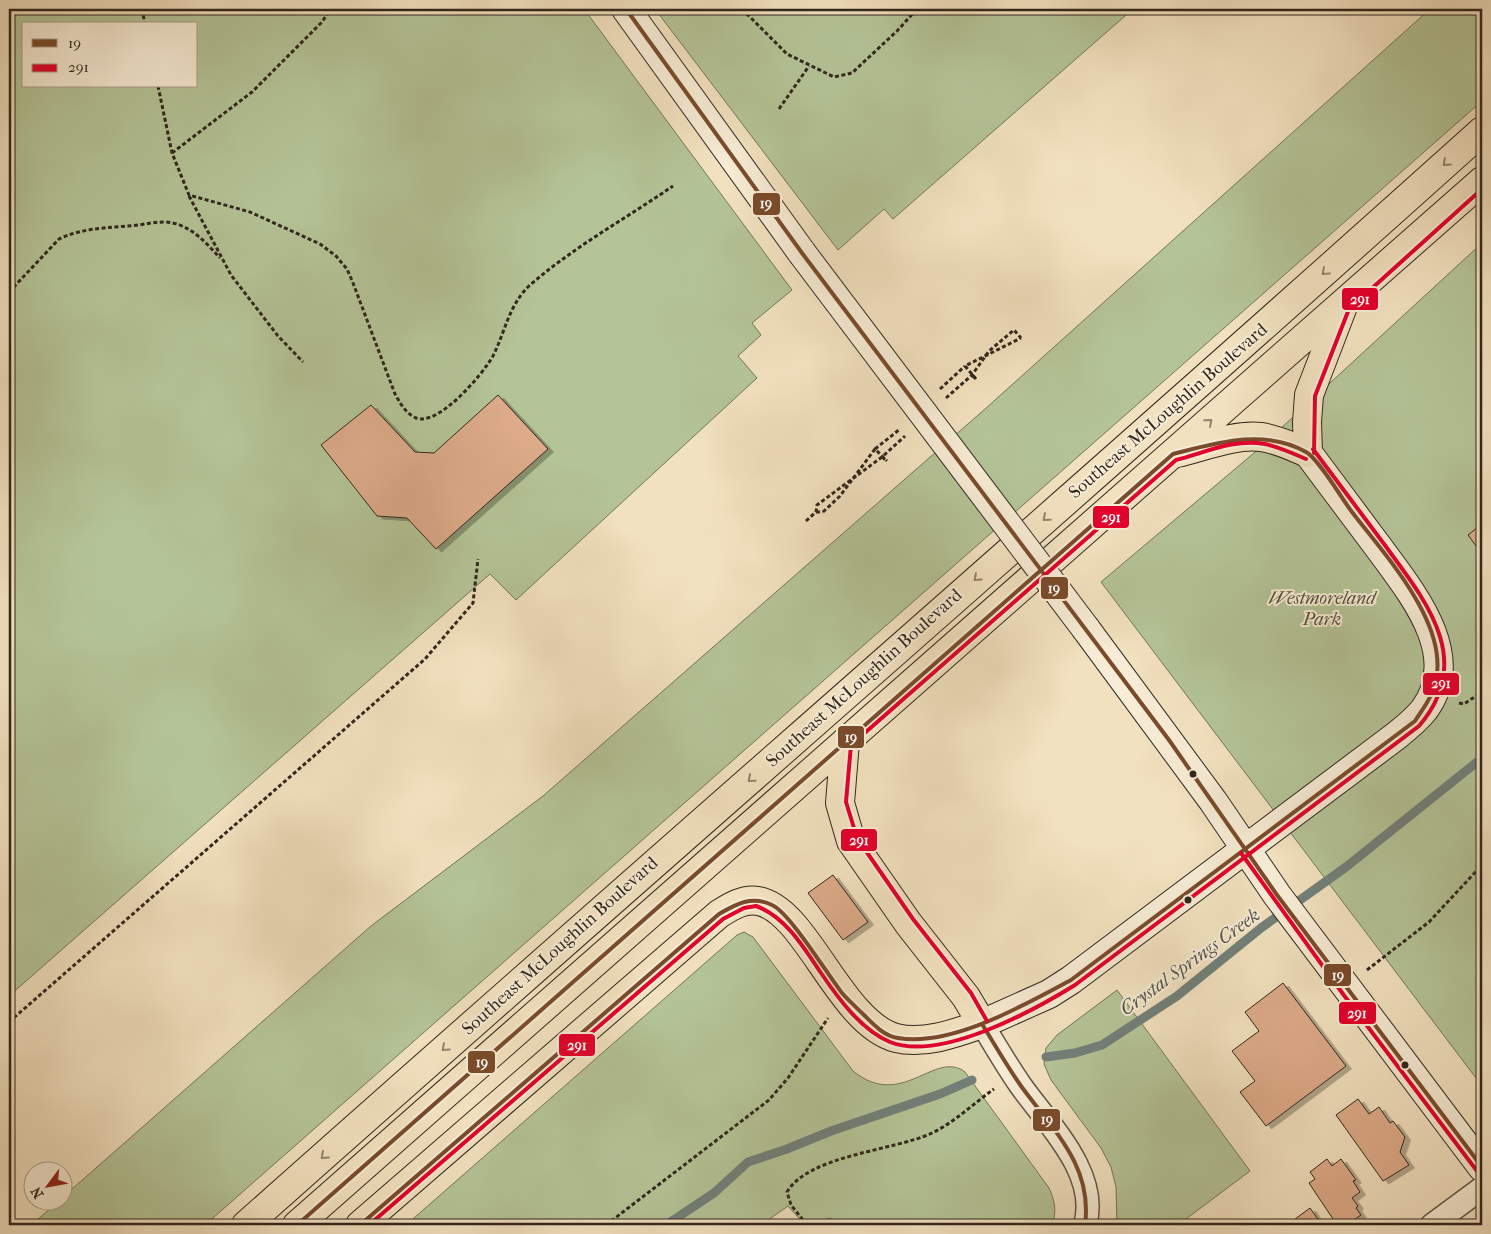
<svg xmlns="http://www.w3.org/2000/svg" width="1491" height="1234" font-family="'IM FELL French Canon',serif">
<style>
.green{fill:#b4c497;stroke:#72765a;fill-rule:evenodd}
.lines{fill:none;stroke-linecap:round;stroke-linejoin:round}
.stream{stroke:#71807a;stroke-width:9}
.building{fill:#ddab89;stroke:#31271e;filter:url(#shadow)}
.street-casing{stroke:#615646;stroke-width:25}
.secondary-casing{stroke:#31271e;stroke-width:30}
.highway-casing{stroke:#31271e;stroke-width:30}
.path{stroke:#31271e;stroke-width:3;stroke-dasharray:4 2.5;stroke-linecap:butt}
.street{stroke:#f7ecd5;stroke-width:22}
.secondary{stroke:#f7ecd5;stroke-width:28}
.highway{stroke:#f2e1bf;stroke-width:28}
.secondary-bridge-casing{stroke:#31271e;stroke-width:30;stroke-linecap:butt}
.path-bridge{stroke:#31271e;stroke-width:3;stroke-dasharray:4 2.5;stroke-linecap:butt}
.secondary-bridge{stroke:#f7ecd5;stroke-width:28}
.bus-1-casing{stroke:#f7ecd5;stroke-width:8}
.bus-2-casing{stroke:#f7ecd5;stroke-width:8}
.bus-1{stroke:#7a4b2a;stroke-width:4}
.bus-2{stroke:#e4002b;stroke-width:4}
.oneway{stroke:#92846e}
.bus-dot{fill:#31271e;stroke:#f7ecd5;stroke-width:2}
.labels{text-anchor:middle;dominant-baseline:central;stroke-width:4;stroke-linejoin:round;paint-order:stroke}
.street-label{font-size:18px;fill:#31271e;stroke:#f7ecd5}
.park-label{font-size:18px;font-style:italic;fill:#524e3c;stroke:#f7ecd5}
.water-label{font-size:19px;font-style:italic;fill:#51544c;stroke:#f7ecd5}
.line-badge{stroke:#f7ecd5;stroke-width:2}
.badge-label{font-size:14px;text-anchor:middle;font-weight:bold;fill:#fff}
</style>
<defs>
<filter id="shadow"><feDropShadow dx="5.5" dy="3" stdDeviation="0" flood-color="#0004"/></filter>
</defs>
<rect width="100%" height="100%" fill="#f2e1bf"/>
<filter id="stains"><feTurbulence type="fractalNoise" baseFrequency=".004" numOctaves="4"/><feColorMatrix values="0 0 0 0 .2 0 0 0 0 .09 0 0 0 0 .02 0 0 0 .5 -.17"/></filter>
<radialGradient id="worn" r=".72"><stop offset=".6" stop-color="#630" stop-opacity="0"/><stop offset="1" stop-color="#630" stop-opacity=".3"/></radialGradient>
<!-- green -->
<path class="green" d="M9,9H584L792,290L752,323L761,335L738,356L757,378L516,600L490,574L9,996ZM24,24H196V86H24Z
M655,9H1133L893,219L884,209L838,250Z
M1430,9H1482V101L205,1225H31L58,1202H62L63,1197L371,926L543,796L985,409Z
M1482,243V1086L1101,582L1254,453Z
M744,932L753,937L853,1071C902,1111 935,1049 965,1072L1049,1188C1055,1201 1057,1212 1052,1225H842L830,1218C821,1220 814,1225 805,1225L788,1206L761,1225H406L737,935Z
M1117,990L1250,1171L1178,1225H1117L1116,1187L1111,1167L1101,1148L1051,1080L1044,1064L1046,1048L1057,1035Z"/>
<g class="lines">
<!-- stream -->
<path class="stream" d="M1046,1057L1075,1053L1102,1045L1177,996L1261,928L1346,867L1482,758
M666,1225L714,1193L748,1162L787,1149L831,1131L940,1094L972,1080"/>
</g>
<!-- building -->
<path class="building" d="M498,395L548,449L436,549L407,518L377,516L321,445L371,405L415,452L434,453Z
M1482,524V554L1468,535Z
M833,875L868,922L843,940L808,893Z
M1283,983L1346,1066L1266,1126L1240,1092L1255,1081L1232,1051L1259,1031L1245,1012Z
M1358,1099L1369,1114L1379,1107L1390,1123L1393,1121L1405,1137L1400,1152L1409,1165L1383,1181L1336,1115Z
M1327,1159L1332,1166L1341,1159L1356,1180L1353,1181L1360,1192L1352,1198L1358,1206L1356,1208L1361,1215L1346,1225H1337L1309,1183L1315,1179L1310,1172Z
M1310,1208L1322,1225H1287Z"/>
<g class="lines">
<defs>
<path id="street" d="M982,1024C995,1045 1007,1066 1021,1086C1048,1124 1100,1174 1085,1225
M1432,1225L1482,1188"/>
<path id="secondary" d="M626,9L802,253
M1086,629L1213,801L1277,895L1482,1167
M982,1024L1049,994L1071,980L1396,736C1406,728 1416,720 1424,710C1465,655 1411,592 1379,548C1355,516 1332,485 1308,453"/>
<path id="highway" d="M1177,453C1203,447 1234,434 1261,437C1277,439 1293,447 1308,453L1307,422L1309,395L1342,309
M246,1225C657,859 1073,499 1482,131
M297,1225L1482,181
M360,1225L719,914C730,907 744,898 758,901C806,909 840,1023 896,1038C924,1045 956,1033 982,1024L966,997L908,923L851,841L840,803L845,742"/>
</defs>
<!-- street casing -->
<use href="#street" class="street-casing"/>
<!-- secondary casing -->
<use href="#secondary" class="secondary-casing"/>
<!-- highway casing -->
<use href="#highway" class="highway-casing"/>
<!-- path -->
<path class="path" d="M142,9L145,24
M742,9L787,54L834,77L852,73L897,31L917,9
M158,86L172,153L189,195L250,212L320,244L336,256L347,269L353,283L395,394C400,403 405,412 414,417C436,430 483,374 493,356C505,332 509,305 529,286C572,248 625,219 673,186
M779,109L809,66
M172,153L252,92L321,23L331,9
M189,196L231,275L278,336L303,362
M9,292L59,239C84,227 111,228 138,225C153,223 167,219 182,226C198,233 209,246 220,258
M972,375L976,379
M940,389L965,366
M946,398L972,375L989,351L1014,330L1021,338
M875,449L900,429
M882,457L887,461
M816,512H823
M806,521L816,512L817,505L882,457L905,436
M1459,703L1464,704L1482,692
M1367,970L1429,922L1482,865
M9,1022L425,659L473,603L478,559
M606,1225L769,1100L788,1078L828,1018
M807,1225L791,1205L787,1192C809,1155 893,1151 932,1133C955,1122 974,1103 994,1089"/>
<!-- street -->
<use href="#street" class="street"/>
<!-- secondary -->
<use href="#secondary" class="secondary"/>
<!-- highway -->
<use href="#highway" class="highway"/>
<defs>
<path id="secondary-bridge" d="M802,253L1086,629"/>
</defs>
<!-- secondary-bridge casing -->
<use href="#secondary-bridge" class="secondary-bridge-casing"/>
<!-- path-bridge -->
<path class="path-bridge" d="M976,379L965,366L1021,338
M823,512L840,496L875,449L887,461"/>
<!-- secondary-bridge -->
<use href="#secondary-bridge" class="secondary-bridge"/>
<defs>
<path id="bus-1" d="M626,9L802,253L1169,740L1277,895L1482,1167
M982,1024C995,1045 1007,1066 1021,1086C1053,1130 1093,1166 1085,1225
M297,1225L1173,454C1216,443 1264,428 1306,452C1318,458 1342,499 1352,512C1386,557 1460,634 1431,695C1427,704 1420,713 1415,721L1071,980C1024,1005 952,1047 898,1038C884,1036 873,1024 864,1015C857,1008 849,1001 842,993C827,974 790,913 772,905C752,895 736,904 719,914L360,1225"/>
<path id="bus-2" d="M1314,453L1315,396L1349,309L1482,189
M1241,853L1343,994L1477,1171
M987,1021L971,993L913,919L857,838L846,802L851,745L1176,460C1204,453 1235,438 1265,444C1279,447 1292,453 1306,459
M369,1225L723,919L744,908L756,906C786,917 804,948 821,973C838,998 861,1030 890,1042C940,1062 1033,1011 1075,985L1419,726C1476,660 1425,600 1384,544C1360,512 1337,481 1313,449"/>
</defs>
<!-- bus-1 casing -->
<use href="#bus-1" class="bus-1-casing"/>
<!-- bus-2 casing -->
<use href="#bus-2" class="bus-2-casing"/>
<!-- bus-1 -->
<use href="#bus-1" class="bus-1"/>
<!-- bus-2 -->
<use href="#bus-2" class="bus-2"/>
</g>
<!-- one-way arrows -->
<defs><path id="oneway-chevron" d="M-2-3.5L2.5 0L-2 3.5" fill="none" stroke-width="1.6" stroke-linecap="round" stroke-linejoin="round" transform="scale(1.25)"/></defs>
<g class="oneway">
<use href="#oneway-chevron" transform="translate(1446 163) rotate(138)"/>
<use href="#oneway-chevron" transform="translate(1325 272) rotate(138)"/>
<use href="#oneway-chevron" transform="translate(1209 422) rotate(-41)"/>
<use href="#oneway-chevron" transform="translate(1046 518) rotate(139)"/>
<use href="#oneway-chevron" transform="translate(977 578) rotate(138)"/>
<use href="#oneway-chevron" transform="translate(751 779) rotate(139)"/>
<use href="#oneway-chevron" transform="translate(445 1048) rotate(138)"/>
<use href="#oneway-chevron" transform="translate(324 1156) rotate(138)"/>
</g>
<!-- markers -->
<g class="bus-dot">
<circle cx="1193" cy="774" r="4.5"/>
<circle cx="1188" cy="900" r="4.5"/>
<circle cx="1405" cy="1065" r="4.5"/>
</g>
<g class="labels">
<!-- street labels -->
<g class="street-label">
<text transform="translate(1168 411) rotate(-41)">Southeast McLoughlin Boulevard</text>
<text transform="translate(864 678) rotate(-42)">Southeast McLoughlin Boulevard</text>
<text transform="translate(560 946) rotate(-42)">Southeast McLoughlin Boulevard</text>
</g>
<!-- park labels -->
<g class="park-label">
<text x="1322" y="598">Westmoreland<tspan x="1322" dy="21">Park</tspan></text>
</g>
<!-- water labels -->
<g class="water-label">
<text transform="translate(1190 962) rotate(-36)">Crystal Springs Creek</text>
</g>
</g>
<g class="line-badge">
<rect x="752" y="192" width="29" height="24" rx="5" fill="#7a4b2a"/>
<rect x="1341" y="287" width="38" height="24" rx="5" fill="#e4002b"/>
<rect x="1092" y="505" width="38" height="24" rx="5" fill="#e4002b"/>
<rect x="1040" y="576" width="29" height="24" rx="5" fill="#7a4b2a"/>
<rect x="1422" y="672" width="38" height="24" rx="5" fill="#e4002b"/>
<rect x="837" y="725" width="28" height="24" rx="5" fill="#7a4b2a"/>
<rect x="840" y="828" width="38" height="24" rx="5" fill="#e4002b"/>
<rect x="1323" y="963" width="29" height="24" rx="5" fill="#7a4b2a"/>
<rect x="1338" y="1001" width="39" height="24" rx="5" fill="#e4002b"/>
<rect x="558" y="1033" width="38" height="24" rx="5" fill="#e4002b"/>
<rect x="467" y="1050" width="29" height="24" rx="5" fill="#7a4b2a"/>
<rect x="1032" y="1108" width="29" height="24" rx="5" fill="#7a4b2a"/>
</g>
<g class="badge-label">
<text x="766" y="208">19</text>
<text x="1360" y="304">291</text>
<text x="1111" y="522">291</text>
<text x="1054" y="593">19</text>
<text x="1441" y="688">291</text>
<text x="851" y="742">19</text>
<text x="859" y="845">291</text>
<text x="1338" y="980">19</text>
<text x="1357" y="1018">291</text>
<text x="577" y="1050">291</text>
<text x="482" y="1067">19</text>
<text x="1047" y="1124">19</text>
</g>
<!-- margin -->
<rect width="1491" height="1234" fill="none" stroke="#f2e1bf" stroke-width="30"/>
<rect x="10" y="10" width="1471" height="1214" fill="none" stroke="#31271e" stroke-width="2.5"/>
<rect x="15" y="15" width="1461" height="1204" fill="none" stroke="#31271e"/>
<!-- legend -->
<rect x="22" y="22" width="175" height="65" fill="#f7ecd5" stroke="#a89d8c"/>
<rect x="32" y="39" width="25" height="8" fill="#7a4b2a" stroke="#a89d8c"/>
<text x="68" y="48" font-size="15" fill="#31271e">19</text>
<rect x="32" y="64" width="25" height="8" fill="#e4002b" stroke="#a89d8c"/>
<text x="68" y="72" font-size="15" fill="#31271e">291</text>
<!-- north arrow -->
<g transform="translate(48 1186) rotate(238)"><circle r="24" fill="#f7ecd5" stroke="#a89d8c"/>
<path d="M0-4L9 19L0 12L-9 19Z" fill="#8f2418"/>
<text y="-8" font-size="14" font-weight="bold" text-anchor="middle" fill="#31271e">N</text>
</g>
<rect width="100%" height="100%" filter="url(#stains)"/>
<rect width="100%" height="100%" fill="url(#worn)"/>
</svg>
